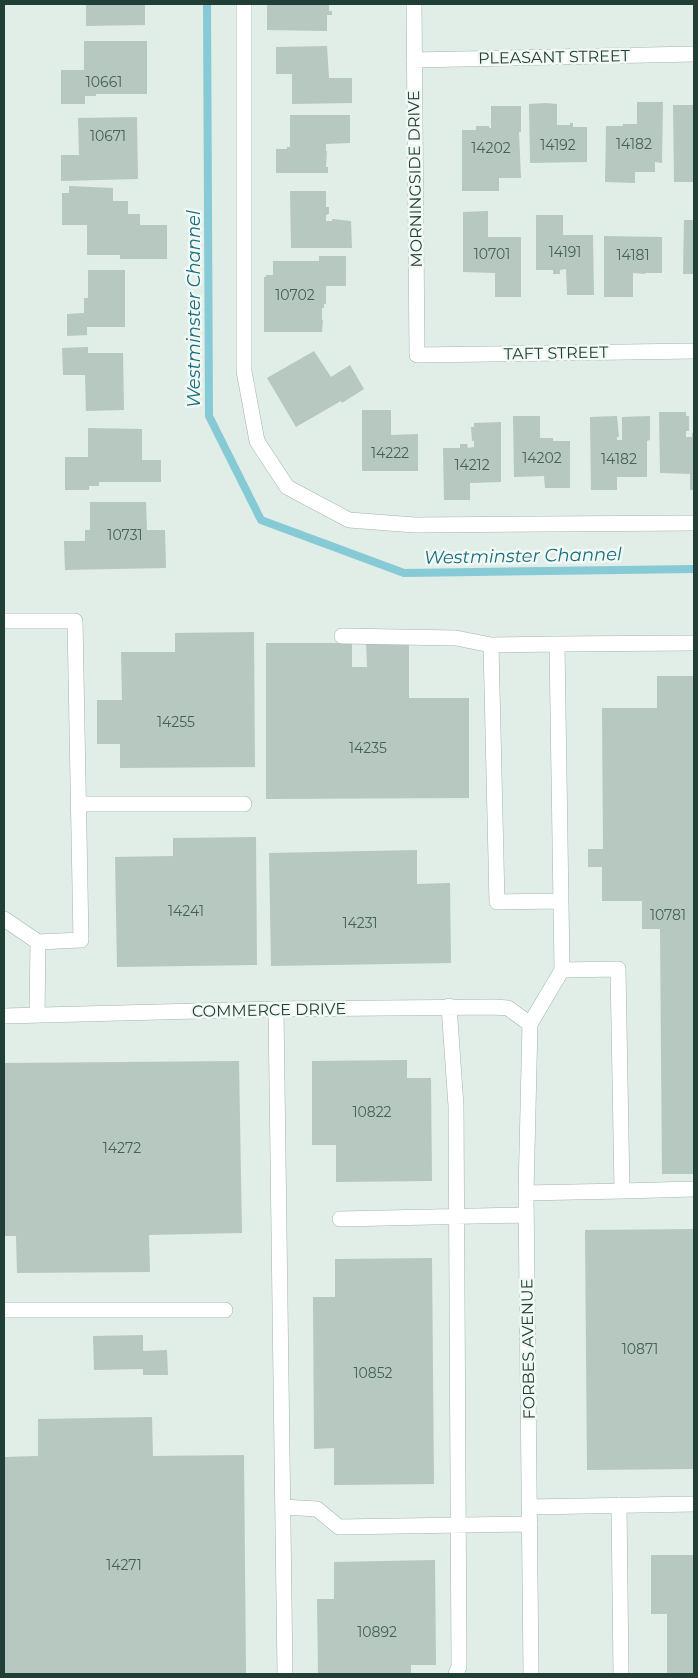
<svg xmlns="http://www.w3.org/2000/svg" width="698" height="1678" font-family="Montserrat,sans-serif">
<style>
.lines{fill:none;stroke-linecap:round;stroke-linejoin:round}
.stream{stroke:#86cad5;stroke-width:8}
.building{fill:#b6c8c0}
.minor-casing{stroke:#a3b5ae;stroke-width:16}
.minor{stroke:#fff;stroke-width:15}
.labels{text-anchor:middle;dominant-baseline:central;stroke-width:5;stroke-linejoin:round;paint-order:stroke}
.number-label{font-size:14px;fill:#466158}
.street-label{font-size:16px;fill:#203f36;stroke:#f2f9f5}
.water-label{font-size:18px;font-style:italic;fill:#176e7e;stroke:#f2f9f5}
</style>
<rect width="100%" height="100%" fill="#e1ede7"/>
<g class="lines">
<!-- stream -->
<path class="stream" d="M207,4L209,416L261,520L404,573L694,569"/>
</g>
<!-- building -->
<path class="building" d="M86,4H145V25L86,26Z
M267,4H329V11H332V15H327V31L267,30Z
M84,41H147V94H96V96H85V104H61V70H84Z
M327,46L329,78H352V103L292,104V74H276V47Z
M637,102H663L662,163L655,162V172H635V183L605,182L606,126H623V124H637Z
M546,103L557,104V125H570V123H573V127H587V162L530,163L529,104Z
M673,105H694V182H674Z
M491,106H521V132H519L521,178H499V191H462V130H476V126H489V128H491Z
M290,115H350V143L326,144V151H327L326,167H328V173H276V149H287V147H290Z
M137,117L138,179L61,181V155H79L78,118Z
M69,186L113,188V201H128V214H140V225H167V259H120V255H87V225H62V193H69Z
M290,191H326V207H329V214L326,215V221H332V219L351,221L352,248H291Z
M488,211V237H521V297H495V273L463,272V212Z
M536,215H563V235H593L594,295H567L566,269L560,270V274H553V270H536Z
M684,220H694V274H683Z
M604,236L662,237V273H645V274L633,273V297H604Z
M319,256H346V286H326V304H324V308H322V320H323L322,332H264V277H266V275H273V261H319Z
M88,270H125V327H87V335L67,336V314L84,313V298H88Z
M88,347V353H123L124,410L86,411L85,375H63L62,348Z
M314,351L331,377L350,365L364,389L342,403L341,401L296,427L267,378Z
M362,410H391V435L418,434V471H362Z
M659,412H686V416H689V431H686V437H692V433H694V490H690V474L660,473Z
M513,416H540V438H553V441H570V488H545L544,476L514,477Z
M617,416L619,437H617V440H622V417L650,416V440L647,441V477H617V490H591L590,417Z
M501,422V482L470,483V500H444L443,448H460V444H467L468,448L474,447V441H472L471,427H474V423Z
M88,428L142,429V460H161V482H99V486H89V490H65V457H88Z
M90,502H146L147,530H165L166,568L65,570L64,541H85V530H90Z
M254,632L255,767L120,768V744H97V700H122L121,652H175V633Z
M366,642H409V698H469V798L266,799V643H352V667H367Z
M657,676H694V1174H662L660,929H642V901H602V867H588V849H603L602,708H657Z
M256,837L257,965L117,967L115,857L173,856V838Z
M417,850V884L450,883L451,963L271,966L269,853Z
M407,1060V1078H431L432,1181L336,1182V1145H312V1061Z
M239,1061L242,1233L149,1235L150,1272L17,1273L16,1236H4V1063Z
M694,1229V1469L587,1470L585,1230Z
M432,1258L434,1484L334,1485V1448L314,1449L313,1297H335V1259Z
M143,1335V1351L167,1350L168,1375H143V1369L94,1370L93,1336Z
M152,1417L153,1456L244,1455L246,1674H4V1457L38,1456V1419Z
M651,1555H694V1674H667V1614H651Z
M435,1560L436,1665H411V1674H318L317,1599H334V1562Z"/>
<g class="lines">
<defs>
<path id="minor" d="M244,4V371L257,441L287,487L349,520L415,525L694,523
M414,4L417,355L694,351
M414,60L694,54
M4,621H75L81,940L38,942L4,919
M342,636L456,638L491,645
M557,644L491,645L497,902L560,901
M78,804H244
M562,970L618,969L622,1191L694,1189
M449,1006L456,1106L459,1667L456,1674
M276,1009L285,1674
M37,1015L38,942
M4,1016L276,1009L494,1007L508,1008L530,1024
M526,1193L622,1191
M340,1219L526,1215
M4,1310H225
M619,1505L621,1674
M283,1507L317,1509L339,1527L530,1524
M530,1507L694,1504
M531,1674L526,1193L530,1024L562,970L557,644L694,643"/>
</defs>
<!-- minor casing -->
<use href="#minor" class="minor-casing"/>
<!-- minor -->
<use href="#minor" class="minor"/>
</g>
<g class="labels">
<!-- number labels -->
<g class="number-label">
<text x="104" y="82">10661</text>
<text x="108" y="136">10671</text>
<text x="634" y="144">14182</text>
<text x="558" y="145">14192</text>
<text x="491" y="148">14202</text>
<text x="565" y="252">14191</text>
<text x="492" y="254">10701</text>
<text x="633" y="255">14181</text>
<text x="295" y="295">10702</text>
<text x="390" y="453">14222</text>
<text x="542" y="458">14202</text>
<text x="619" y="459">14182</text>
<text x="472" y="465">14212</text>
<text x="125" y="535">10731</text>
<text x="176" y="722">14255</text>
<text x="368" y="748">14235</text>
<text x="186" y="911">14241</text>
<text x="668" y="915">10781</text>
<text x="360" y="923">14231</text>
<text x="372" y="1112">10822</text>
<text x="122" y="1148">14272</text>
<text x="640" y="1349">10871</text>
<text x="373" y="1373">10852</text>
<text x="124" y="1565">14271</text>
<text x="377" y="1632">10892</text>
</g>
<!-- street labels -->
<g class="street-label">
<text transform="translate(554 57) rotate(-1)">PLEASANT STREET</text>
<text transform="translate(415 179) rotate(-91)">MORNINGSIDE DRIVE</text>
<text transform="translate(556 353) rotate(-1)">TAFT STREET</text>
<text transform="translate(269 1010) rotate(-1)">COMMERCE DRIVE</text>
<text transform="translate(528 1349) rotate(-91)">FORBES AVENUE</text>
</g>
<!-- water labels -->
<g class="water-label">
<text transform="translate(194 309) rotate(-90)">Westminster Channel</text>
<text transform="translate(523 556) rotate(-1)">Westminster Channel</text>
</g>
</g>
<!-- border -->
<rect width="698" height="1678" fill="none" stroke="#203f36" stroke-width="10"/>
</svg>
